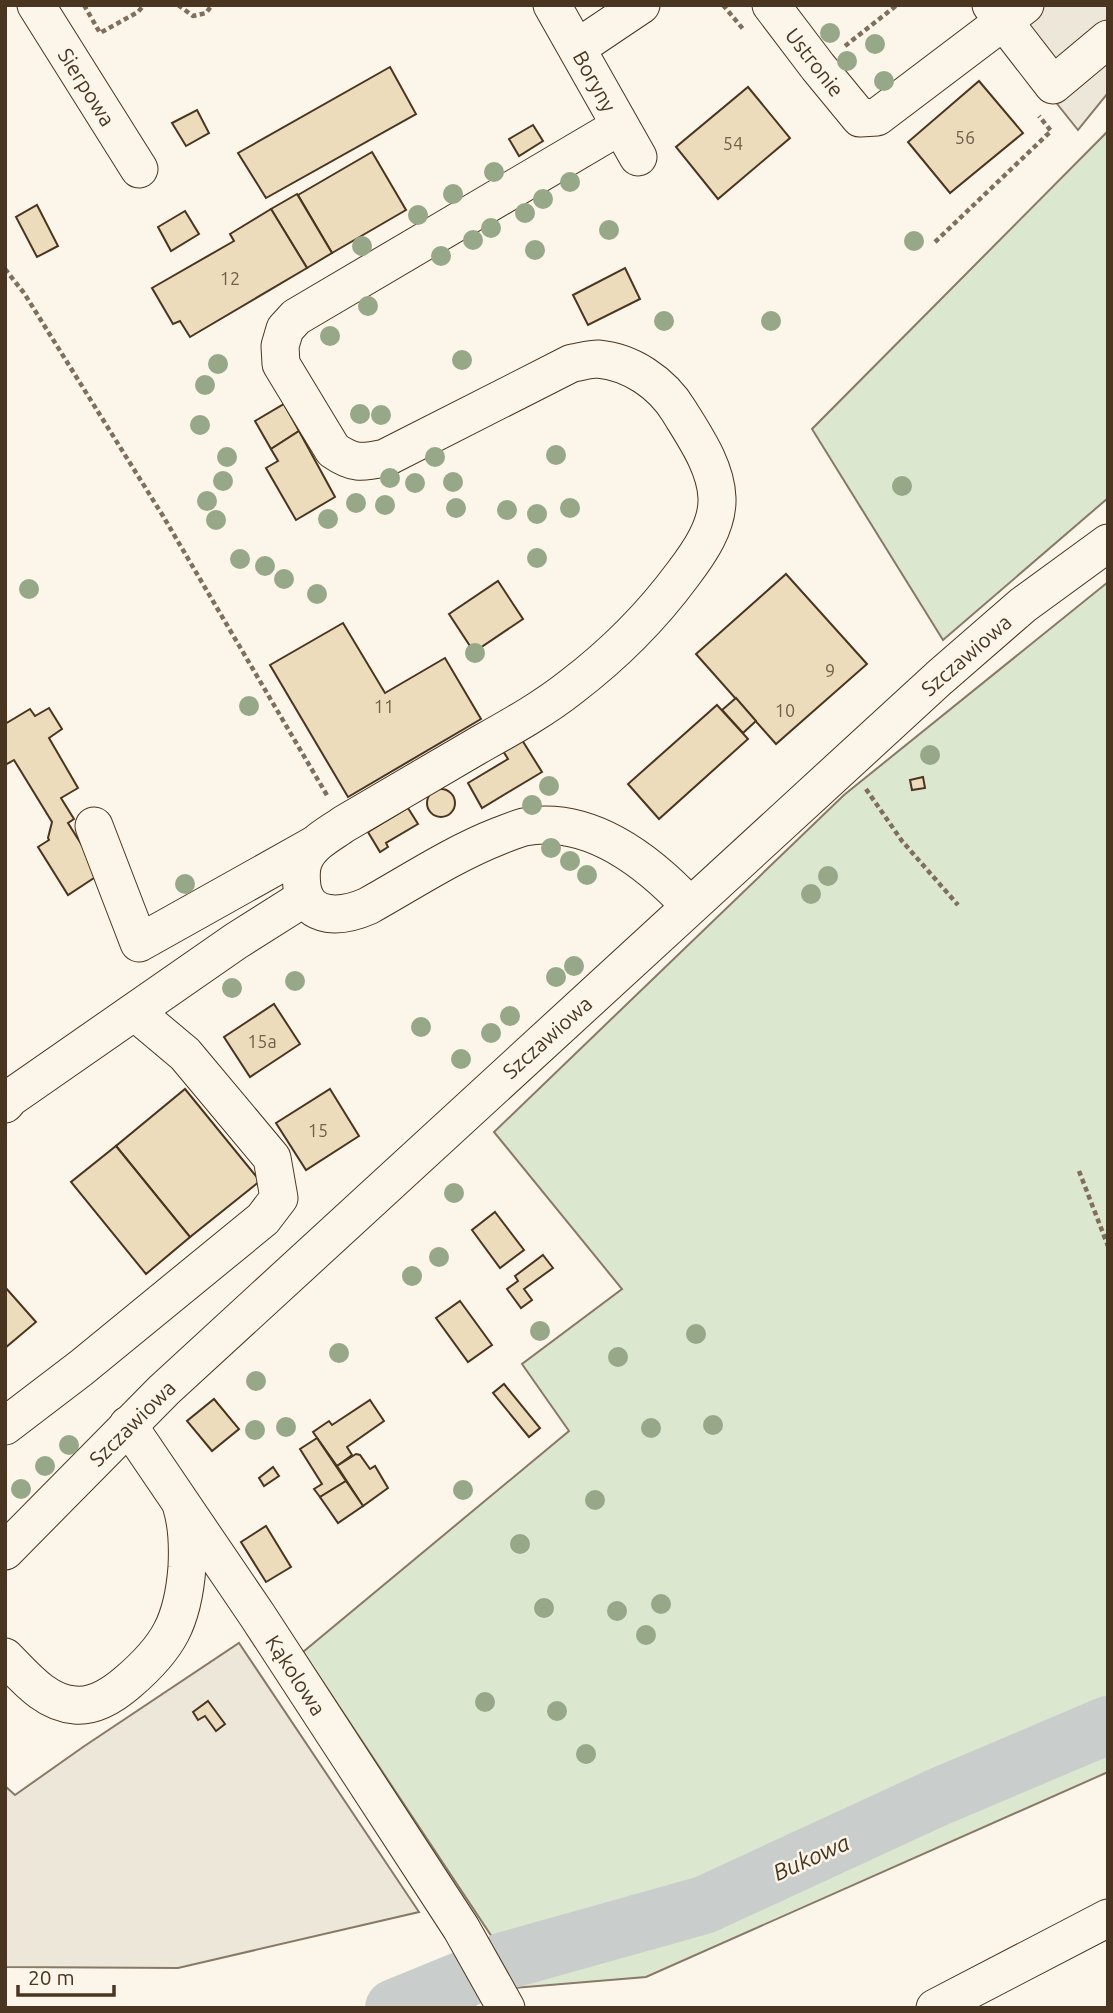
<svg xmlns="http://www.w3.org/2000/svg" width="1113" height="2013" font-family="Ubuntu,sans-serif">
<rect width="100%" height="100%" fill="#fbf6e9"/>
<!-- green -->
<g fill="#dce7d0" stroke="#887966" stroke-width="2">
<path d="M 1108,131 L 1108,498 L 943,640 L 812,429 Z"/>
<path d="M 1108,582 L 1108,1772 L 646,1977 L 514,1988 L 498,1946 L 303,1652 L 569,1431 L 522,1364 L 622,1289 L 494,1132 L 844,795 Z"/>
</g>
<!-- parking -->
<g fill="#ede7d9" stroke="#887966" stroke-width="2">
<path d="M 978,5 L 1108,5 L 1108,93 L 1078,130 Z"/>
<path d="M 239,1643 L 419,1912 L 178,1968 L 5,1967 L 5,1786 L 15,1795 L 83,1747 Z"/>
</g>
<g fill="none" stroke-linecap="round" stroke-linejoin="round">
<!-- river -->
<g stroke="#c9cecd" stroke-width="58">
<path d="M 504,1961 L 704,1905 L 936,1798 L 1108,1725"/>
<path d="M 394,2008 L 465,1979"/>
</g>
</g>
<!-- building -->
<g fill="#ecdcbc" stroke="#4a3520" stroke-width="2">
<path d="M 390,67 L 416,114 L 266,198 L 238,153 Z"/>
<path d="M 979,81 L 1023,133 L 950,193 L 908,142 Z"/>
<path d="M 748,87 L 790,138 L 718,199 L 676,147 Z"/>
<path d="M 197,110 L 209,133 L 186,146 L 172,123 Z"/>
<path d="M 533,125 L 543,141 L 519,156 L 509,139 Z"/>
<path d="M 372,152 L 406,210 L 332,253 L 298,195 Z"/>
<path d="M 297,194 L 332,253 L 307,268 L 271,209 Z"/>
<path d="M 37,205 L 58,246 L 37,257 L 16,217 Z"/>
<path d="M 271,209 L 307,268 L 190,337 L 180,321 L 173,324 L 152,288 L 234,241 L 230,234 Z"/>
<path d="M 185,211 L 199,234 L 171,251 L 158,227 Z"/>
<path d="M 625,268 L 640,299 L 588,325 L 573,295 Z"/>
<path d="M 284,404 L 299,431 L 271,449 L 255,421 Z"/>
<path d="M 299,431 L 335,497 L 296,520 L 266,468 L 278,461 L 271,449 Z"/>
<path d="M 786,574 L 867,664 L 776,744 L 696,654 Z"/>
<path d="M 498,581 L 523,619 L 474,652 L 449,614 Z"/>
<path d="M 343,623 L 385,693 L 445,658 L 481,719 L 348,797 L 270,665 Z"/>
<path d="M 736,698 L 756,721 L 743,733 L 722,710 Z"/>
<path d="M 717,705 L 748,739 L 659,819 L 628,784 Z"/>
<path d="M 49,708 L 62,729 L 49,738 L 78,788 L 61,798 L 74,819 L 68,823 L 100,874 L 68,895 L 38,847 L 49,840 L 48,838 L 52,822 L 14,760 L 5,765 L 5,724 L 30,709 L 35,716 Z"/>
<path d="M 522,740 L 542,772 L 482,808 L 468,783 L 508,759 L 503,751 Z"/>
<path d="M 923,777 L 925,788 L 912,790 L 910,780 Z"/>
<circle cx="441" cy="803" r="14"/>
<path d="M 408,808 L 418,824 L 386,843 L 388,847 L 380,852 L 368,832 Z"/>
<path d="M 274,1004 L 300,1044 L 250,1077 L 224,1037 Z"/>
<path d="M 185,1089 L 260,1181 L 190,1237 L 116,1146 Z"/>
<path d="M 330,1089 L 359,1136 L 306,1170 L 276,1123 Z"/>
<path d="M 116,1146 L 190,1237 L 146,1274 L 71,1182 Z"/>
<path d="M 495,1212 L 524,1250 L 500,1268 L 472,1230 Z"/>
<path d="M 543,1255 L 553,1268 L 524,1289 L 532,1300 L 521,1308 L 507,1289 L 518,1281 L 515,1276 Z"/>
<path d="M 5,1287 L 36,1322 L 5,1348 Z"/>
<path d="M 460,1301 L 492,1345 L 468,1362 L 436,1318 Z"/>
<path d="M 504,1384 L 540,1428 L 529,1437 L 493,1393 Z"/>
<path d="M 214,1399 L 239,1429 L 212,1451 L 187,1421 Z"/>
<path d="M 370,1400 L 384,1421 L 347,1447 L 352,1455 L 337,1466 L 313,1432 L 329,1421 L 332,1425 Z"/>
<path d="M 317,1438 L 346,1481 L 320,1497 L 314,1489 L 322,1484 L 300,1449 Z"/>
<path d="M 356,1454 L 360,1455 L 370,1469 L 375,1466 L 388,1488 L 363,1506 L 337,1466 Z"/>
<path d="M 273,1467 L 279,1476 L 264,1486 L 259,1478 Z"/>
<path d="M 346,1481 L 363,1506 L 338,1523 L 320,1497 Z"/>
<path d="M 266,1526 L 291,1567 L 266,1582 L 241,1542 Z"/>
<path d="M 208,1701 L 225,1724 L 216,1731 L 205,1716 L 198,1720 L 193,1712 Z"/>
</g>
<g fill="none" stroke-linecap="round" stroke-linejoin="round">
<defs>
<g id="minor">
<path d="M 36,5 L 139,169"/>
<path d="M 552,5 L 638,157"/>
<path d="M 771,5 L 818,67 L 860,118 L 877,117 L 1025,5"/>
<path d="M 991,5 L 1053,85 L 1108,39"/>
<path d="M 577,48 L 641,5"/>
<path d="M 620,126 L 296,317 L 285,329 L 280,346 L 281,364 L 333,450 C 353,464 361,463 385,458 L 572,363 C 580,362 589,359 598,359 C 631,362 662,383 679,411 C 695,437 716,467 717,498 C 718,526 699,553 683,574 C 652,616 613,655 571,687 C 542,710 509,728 477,746 C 433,772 389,798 344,824 C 330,834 311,843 304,860 C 300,869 301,878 302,887 C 308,921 343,917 368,906 C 411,882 453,854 499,836 C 507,833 516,829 524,827 C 590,815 648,861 690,906"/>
<path d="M 94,826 L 139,943 L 314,845"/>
<path d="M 5,1104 L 10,1098 L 236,941 L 304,898"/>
<path d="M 128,1425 L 257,1615 L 461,1928 L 506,2008"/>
<path d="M 5,1426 L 81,1368 L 263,1219 L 279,1198 L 272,1158 L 185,1054 L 135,1012"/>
<path d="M 5,1551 L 164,1390 L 939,678 L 1023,605 L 1108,543"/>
<path d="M 5,1657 C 24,1676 45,1703 75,1705 C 95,1707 113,1695 128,1682 C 169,1647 183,1621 187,1567 C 188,1547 188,1528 182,1508"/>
<path d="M 935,2008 L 1108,1918"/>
</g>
</defs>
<!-- minor casing -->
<use href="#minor" stroke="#4a3520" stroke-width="39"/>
<!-- path -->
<g stroke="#7f6f5c" stroke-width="4.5" stroke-dasharray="5 3.5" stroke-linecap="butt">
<path d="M 84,5 L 100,33 L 138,12 L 144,5"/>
<path d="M 178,5 L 193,16 L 206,13 L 212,5"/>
<path d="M 723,5 L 743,29"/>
<path d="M 845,46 L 897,5"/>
<path d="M 935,242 L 1051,131 L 1039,116"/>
<path d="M 5,269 L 24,293 L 163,516 L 328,797"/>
<path d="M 866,789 L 902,841 L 958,905"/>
<path d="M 1079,1171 L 1108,1246"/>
</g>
<!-- minor -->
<use href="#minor" stroke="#fbf6e9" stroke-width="37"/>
</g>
<!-- trees -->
<g fill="#96a887">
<circle cx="830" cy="33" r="10"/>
<circle cx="875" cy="44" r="10"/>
<circle cx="847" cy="61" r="10"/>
<circle cx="884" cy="81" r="10"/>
<circle cx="494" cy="172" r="10"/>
<circle cx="570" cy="182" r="10"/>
<circle cx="453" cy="194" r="10"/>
<circle cx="543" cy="199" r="10"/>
<circle cx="525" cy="213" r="10"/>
<circle cx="418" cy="215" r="10"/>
<circle cx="491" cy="228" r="10"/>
<circle cx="609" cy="230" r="10"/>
<circle cx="473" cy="240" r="10"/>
<circle cx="914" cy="241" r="10"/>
<circle cx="362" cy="246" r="10"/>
<circle cx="535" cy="250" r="10"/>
<circle cx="441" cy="256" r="10"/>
<circle cx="368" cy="306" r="10"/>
<circle cx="664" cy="321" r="10"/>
<circle cx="771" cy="321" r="10"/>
<circle cx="330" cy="336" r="10"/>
<circle cx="462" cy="360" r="10"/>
<circle cx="218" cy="364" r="10"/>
<circle cx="205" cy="385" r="10"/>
<circle cx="360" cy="414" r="10"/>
<circle cx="381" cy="415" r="10"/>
<circle cx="200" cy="425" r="10"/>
<circle cx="556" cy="455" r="10"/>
<circle cx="227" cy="457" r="10"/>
<circle cx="435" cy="457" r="10"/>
<circle cx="390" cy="478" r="10"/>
<circle cx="223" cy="481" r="10"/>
<circle cx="453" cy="482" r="10"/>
<circle cx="415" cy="483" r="10"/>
<circle cx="902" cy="486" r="10"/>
<circle cx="207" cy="501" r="10"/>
<circle cx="356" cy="503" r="10"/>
<circle cx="385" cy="505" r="10"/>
<circle cx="456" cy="508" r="10"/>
<circle cx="570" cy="508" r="10"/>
<circle cx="507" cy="510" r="10"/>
<circle cx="537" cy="514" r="10"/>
<circle cx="328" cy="519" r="10"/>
<circle cx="216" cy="520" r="10"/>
<circle cx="537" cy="558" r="10"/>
<circle cx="240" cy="559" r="10"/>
<circle cx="265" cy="566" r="10"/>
<circle cx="284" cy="579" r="10"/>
<circle cx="29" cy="589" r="10"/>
<circle cx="317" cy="594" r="10"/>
<circle cx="475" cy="653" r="10"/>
<circle cx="249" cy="706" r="10"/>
<circle cx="930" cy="755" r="10"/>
<circle cx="549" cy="786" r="10"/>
<circle cx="532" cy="805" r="10"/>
<circle cx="551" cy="848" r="10"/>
<circle cx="570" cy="861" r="10"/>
<circle cx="587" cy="875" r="10"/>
<circle cx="828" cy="876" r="10"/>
<circle cx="185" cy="884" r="10"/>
<circle cx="811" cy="894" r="10"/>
<circle cx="574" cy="966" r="10"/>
<circle cx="556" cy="977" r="10"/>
<circle cx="295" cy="981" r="10"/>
<circle cx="232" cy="988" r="10"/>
<circle cx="510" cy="1016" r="10"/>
<circle cx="421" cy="1027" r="10"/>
<circle cx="491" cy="1033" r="10"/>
<circle cx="461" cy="1059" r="10"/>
<circle cx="454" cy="1193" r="10"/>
<circle cx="439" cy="1257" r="10"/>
<circle cx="412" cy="1276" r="10"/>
<circle cx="540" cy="1331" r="10"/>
<circle cx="696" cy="1334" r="10"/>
<circle cx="339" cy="1353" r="10"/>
<circle cx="618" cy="1357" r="10"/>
<circle cx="256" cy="1381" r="10"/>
<circle cx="713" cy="1425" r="10"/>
<circle cx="286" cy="1427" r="10"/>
<circle cx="651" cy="1428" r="10"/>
<circle cx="255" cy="1430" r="10"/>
<circle cx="69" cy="1445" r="10"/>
<circle cx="45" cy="1466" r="10"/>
<circle cx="21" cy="1489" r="10"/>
<circle cx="463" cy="1490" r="10"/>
<circle cx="595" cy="1500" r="10"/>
<circle cx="520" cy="1544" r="10"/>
<circle cx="661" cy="1604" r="10"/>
<circle cx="544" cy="1608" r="10"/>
<circle cx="617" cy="1611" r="10"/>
<circle cx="646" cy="1635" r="10"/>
<circle cx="485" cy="1702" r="10"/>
<circle cx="557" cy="1711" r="10"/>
<circle cx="586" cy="1754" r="10"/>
</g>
<g text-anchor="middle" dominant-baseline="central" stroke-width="5" stroke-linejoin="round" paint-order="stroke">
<!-- number labels -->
<g font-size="18" fill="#725f47">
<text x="965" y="137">56</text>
<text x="733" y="143">54</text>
<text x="230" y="278">12</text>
<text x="830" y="670">9</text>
<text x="384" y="706">11</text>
<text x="785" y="710">10</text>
<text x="262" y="1041">15a</text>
<text x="318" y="1130">15</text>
</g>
<!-- street labels -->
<g font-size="21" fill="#4a3520" stroke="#fbf6e9">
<text transform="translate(815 62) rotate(52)">Ustronie</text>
<text transform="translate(595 81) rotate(61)">Boryny</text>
<text transform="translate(87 87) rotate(58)">Sierpowa</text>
<text transform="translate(966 655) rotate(-41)">Szczawiowa</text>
<text transform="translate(547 1037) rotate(-42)">Szczawiowa</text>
<text transform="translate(132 1423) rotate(-45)">Szczawiowa</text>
<text transform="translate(296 1675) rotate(57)">Kąkolowa</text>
</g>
<!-- water labels -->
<g font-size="23" font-style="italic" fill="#4a3520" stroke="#fbf6e9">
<text transform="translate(811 1857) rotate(-24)">Bukowa</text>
</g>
</g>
<!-- border -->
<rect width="1113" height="2013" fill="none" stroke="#4a3520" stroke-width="14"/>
<!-- scale -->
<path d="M18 1985v10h96v-10" fill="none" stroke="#4a3520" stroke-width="3.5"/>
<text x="28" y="1985" font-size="21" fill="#4a3520" stroke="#fbf6e9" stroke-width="5" paint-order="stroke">20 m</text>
</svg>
